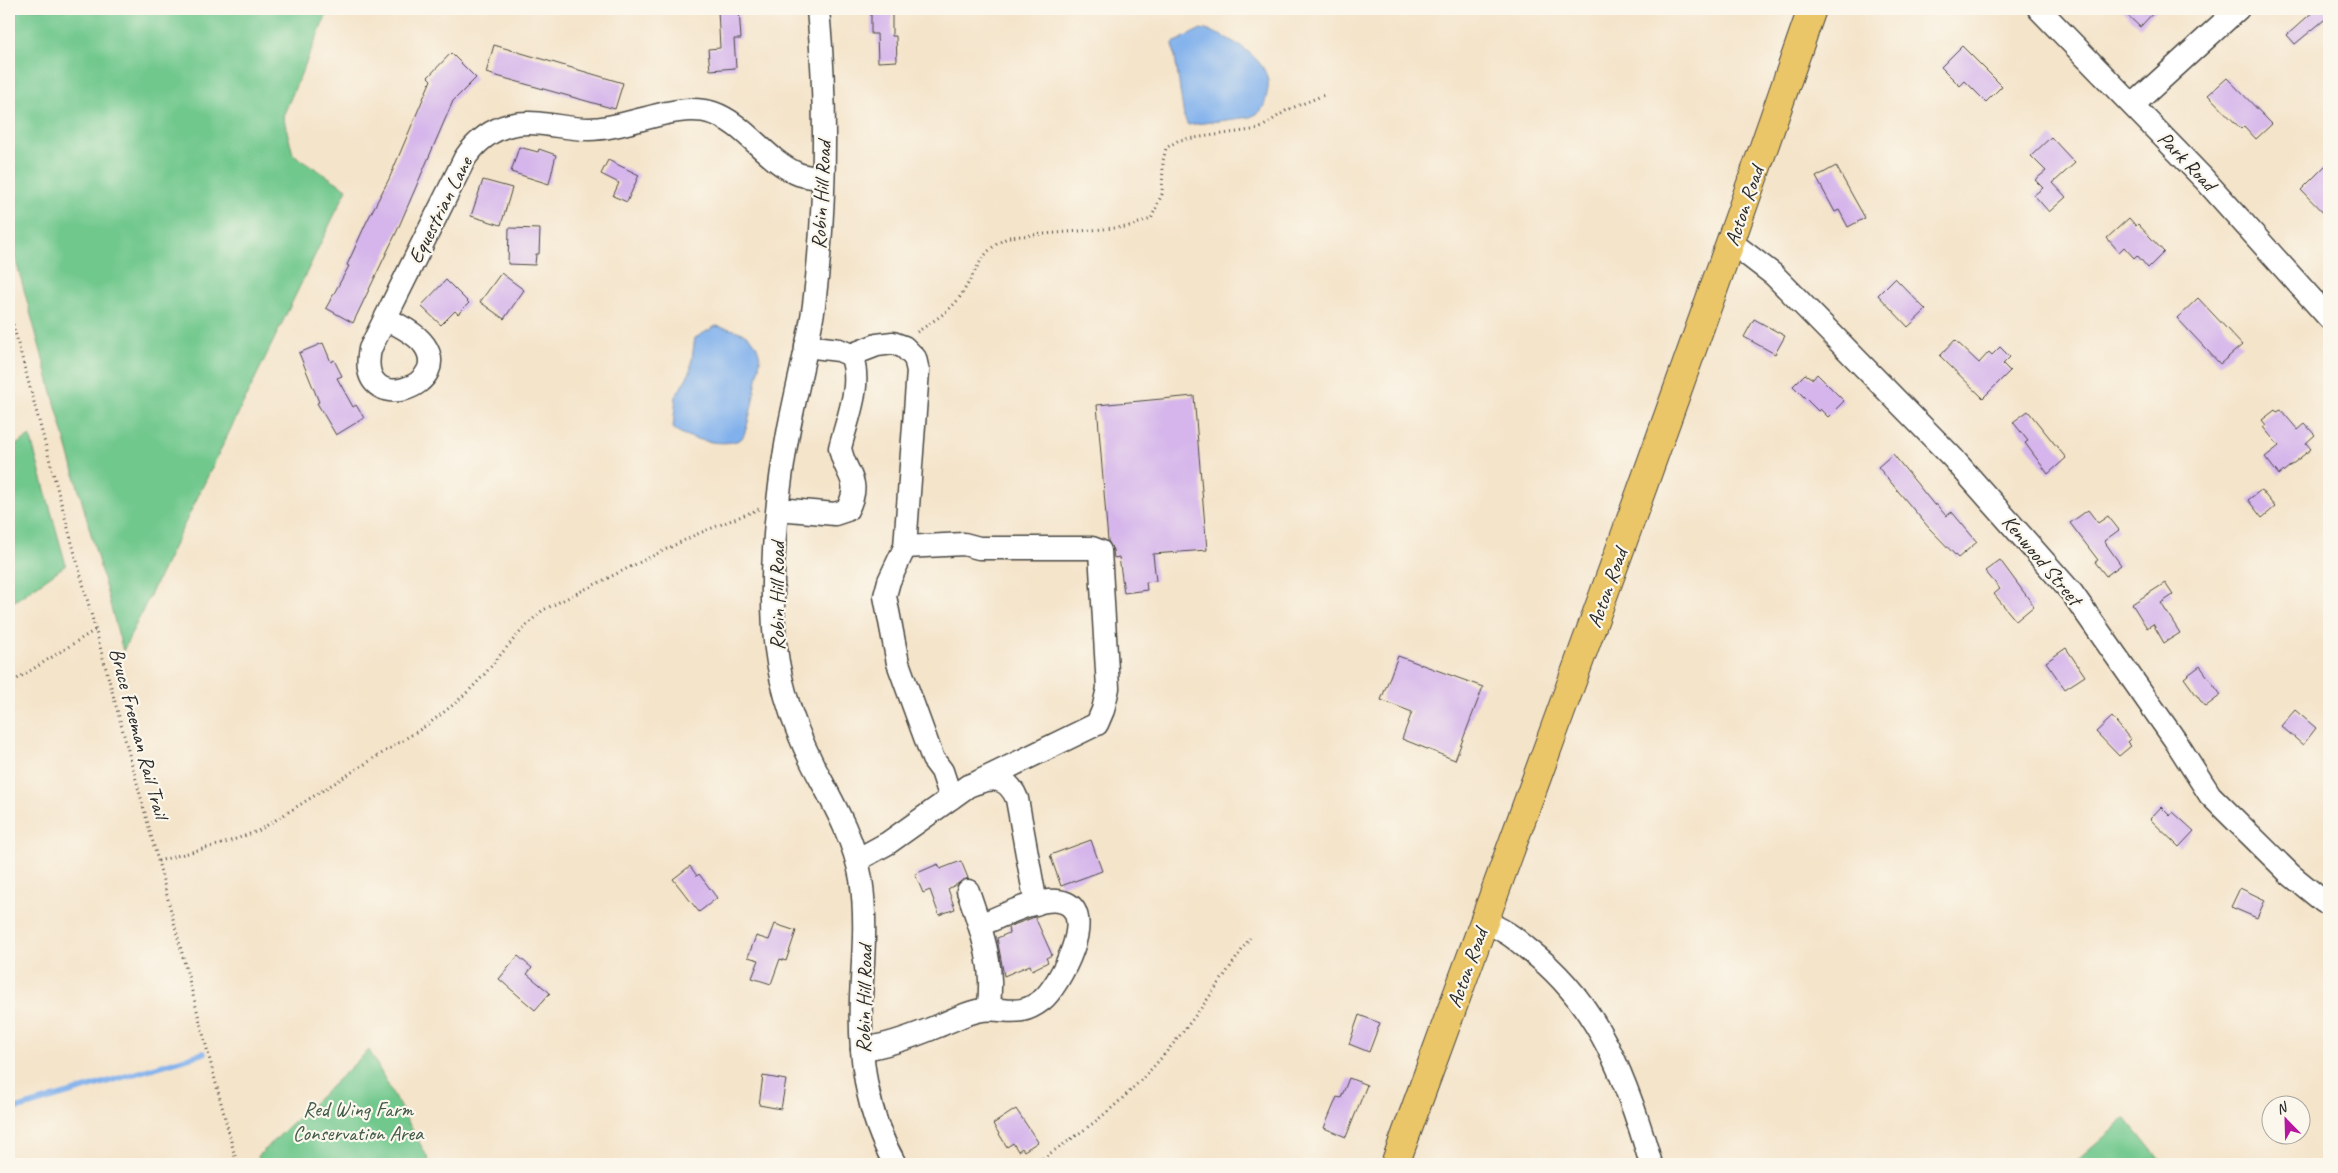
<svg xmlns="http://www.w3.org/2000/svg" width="2338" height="1173" font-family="Caveat,sans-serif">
<rect width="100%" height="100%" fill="#fbf7ec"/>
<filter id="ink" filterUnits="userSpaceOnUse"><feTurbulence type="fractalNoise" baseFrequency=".02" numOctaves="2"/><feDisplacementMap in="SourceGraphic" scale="10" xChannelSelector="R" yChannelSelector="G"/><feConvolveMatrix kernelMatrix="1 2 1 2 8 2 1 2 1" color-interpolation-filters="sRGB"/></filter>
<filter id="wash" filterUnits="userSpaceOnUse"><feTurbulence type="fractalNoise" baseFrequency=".0096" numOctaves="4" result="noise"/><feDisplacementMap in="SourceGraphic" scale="20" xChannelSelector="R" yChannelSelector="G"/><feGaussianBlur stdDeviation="1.12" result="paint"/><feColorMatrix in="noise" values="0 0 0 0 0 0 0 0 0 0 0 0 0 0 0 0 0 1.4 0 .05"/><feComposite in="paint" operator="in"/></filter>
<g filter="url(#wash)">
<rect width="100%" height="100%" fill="#f4e4ca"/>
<!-- green -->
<g fill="#71c88d" stroke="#4e7a5c">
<path d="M 9,9 L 329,9 L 283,116 L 293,154 L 347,189 L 123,651 L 9,235 Z"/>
<path d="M 30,436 L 66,565 L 9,605 L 9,449 Z"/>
<path d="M 369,1050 L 431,1164 L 260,1164 L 258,1156 Z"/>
<path d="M 2126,1118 L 2163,1164 L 2073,1164 Z"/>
</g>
<!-- water -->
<g fill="#81b1ec" stroke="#566e8c">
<path d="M 1201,29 C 1223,33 1266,56 1268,82 C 1269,87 1267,93 1266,98 C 1264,109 1261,113 1250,117 L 1188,125 L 1184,117 L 1173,43 Z"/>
<path d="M 716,326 C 730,329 749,331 756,345 C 758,349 760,356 760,360 C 759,370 748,433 742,438 C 729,449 684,439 673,428 L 676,396 L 690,372 L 695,338 Z"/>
</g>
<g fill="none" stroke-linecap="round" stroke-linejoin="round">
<!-- stream -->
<g stroke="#81b1ec" stroke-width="5.5">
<path d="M 9,17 L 19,9"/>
<path d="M 9,1111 L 204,1053"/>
</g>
</g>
<g id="blocks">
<!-- building -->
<g fill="#d5b5eb">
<path d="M 739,9 L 741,39 L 734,39 L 736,68 L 710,70 L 708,49 L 720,48 L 718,10 Z"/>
<path d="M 871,9 L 892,9 L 892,36 L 896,36 L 897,61 L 878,62 L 877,34 L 871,34 Z"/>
<path d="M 2121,9 L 2157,9 L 2140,27 Z"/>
<path d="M 2316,9 L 2329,9 L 2329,16 L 2295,44 L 2287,35 Z"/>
<path d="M 494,45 L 623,83 L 615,109 L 486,73 Z"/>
<path d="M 1962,46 L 2002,86 L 1986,102 L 1965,81 L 1960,86 L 1941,67 Z"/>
<path d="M 451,53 L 476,78 L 453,101 L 397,231 L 353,323 L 326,308 L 349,266 L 347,265 L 367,221 L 389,179 L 431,80 L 428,77 Z"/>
<path d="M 2227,78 L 2272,124 L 2256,139 L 2244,126 L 2241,129 L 2208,95 Z"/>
<path d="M 2051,137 L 2075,163 L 2053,183 L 2066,197 L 2049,212 L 2034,195 L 2043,188 L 2035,180 L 2046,171 L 2031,156 Z"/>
<path d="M 519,147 L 538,152 L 539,149 L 556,155 L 549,184 L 511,172 Z"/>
<path d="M 608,160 L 639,175 L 627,202 L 613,196 L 619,183 L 601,174 Z"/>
<path d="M 2329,162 L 2329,219 L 2301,190 Z"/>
<path d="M 1836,166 L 1865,218 L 1848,227 L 1839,210 L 1835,212 L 1816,177 Z"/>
<path d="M 483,180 L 512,188 L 501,225 L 471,216 Z"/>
<path d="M 2129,218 L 2136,226 L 2138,224 L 2164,252 L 2148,268 L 2137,255 L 2134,258 L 2124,247 L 2119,252 L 2107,238 Z"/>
<path d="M 509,228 L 540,229 L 539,254 L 536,254 L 535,265 L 508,264 Z"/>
<path d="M 501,273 L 524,290 L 504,319 L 480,302 Z"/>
<path d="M 1895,278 L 1926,310 L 1908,327 L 1878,295 Z"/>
<path d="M 446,280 L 469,303 L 458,314 L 455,311 L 441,325 L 421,306 Z"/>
<path d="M 2198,298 L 2242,345 L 2220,364 L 2177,318 Z"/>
<path d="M 1754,319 L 1785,336 L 1775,354 L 1744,337 Z"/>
<path d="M 1955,340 L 1979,363 L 1989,352 L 1992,355 L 2000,347 L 2010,357 L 2003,364 L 2010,371 L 1983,398 L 1940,356 Z"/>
<path d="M 323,343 L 331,362 L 334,360 L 342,376 L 337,378 L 353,407 L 356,405 L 364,418 L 336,435 L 317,403 L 319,402 L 299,353 Z"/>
<path d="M 1805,374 L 1813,379 L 1817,374 L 1844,401 L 1828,417 L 1820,409 L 1818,411 L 1793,386 Z"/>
<path d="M 1194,396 L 1207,550 L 1153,554 L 1156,581 L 1146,582 L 1147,590 L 1124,593 L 1119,557 L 1114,558 L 1113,550 L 1108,541 L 1097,405 Z"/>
<path d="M 2275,410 L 2277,412 L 2281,410 L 2298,430 L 2305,424 L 2315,435 L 2306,443 L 2311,449 L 2279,475 L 2265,457 L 2279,446 L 2263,427 L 2266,425 L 2262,420 Z"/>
<path d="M 2028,411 L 2066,458 L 2048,474 L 2025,443 L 2028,441 L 2013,422 Z"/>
<path d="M 1893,454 L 1935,506 L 1936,504 L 1946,516 L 1952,512 L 1977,542 L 1958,558 L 1929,528 L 1878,467 Z"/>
<path d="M 2261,490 L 2275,507 L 2262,518 L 2248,500 Z"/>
<path d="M 2088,510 L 2098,523 L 2108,516 L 2119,530 L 2104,541 L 2121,565 L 2106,576 L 2095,562 L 2098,560 L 2070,523 Z"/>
<path d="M 2000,560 L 2034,606 L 2016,621 L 1994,594 L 2000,589 L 1985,571 Z"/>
<path d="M 2165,583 L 2173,595 L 2161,603 L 2180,633 L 2164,643 L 2153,624 L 2147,628 L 2132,604 Z"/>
<path d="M 2066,648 L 2085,676 L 2065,689 L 2046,662 Z"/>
<path d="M 1398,656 L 1483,687 L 1455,760 L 1402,739 L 1412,712 L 1381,700 Z"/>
<path d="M 2200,666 L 2221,695 L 2205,707 L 2184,678 Z"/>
<path d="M 2295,710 L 2316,728 L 2303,745 L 2281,726 Z"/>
<path d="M 2112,717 L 2130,739 L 2127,742 L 2131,746 L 2119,756 L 2096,732 Z"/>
<path d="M 2161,807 L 2170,816 L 2173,812 L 2194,831 L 2179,847 L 2150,819 Z"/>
<path d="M 1091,840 L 1102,871 L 1061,886 L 1050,855 Z"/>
<path d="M 961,861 L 968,878 L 948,889 L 955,909 L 939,915 L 930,890 L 923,893 L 915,874 L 938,864 L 940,869 Z"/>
<path d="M 690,866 L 697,876 L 699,874 L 717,898 L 699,912 L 673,879 Z"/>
<path d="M 2240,888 L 2265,900 L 2257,918 L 2231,907 Z"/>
<path d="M 1035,917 L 1052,955 L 1046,958 L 1048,962 L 1032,970 L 1030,965 L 1004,976 L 997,938 L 1009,933 L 1008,927 Z"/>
<path d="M 775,924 L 796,931 L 786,961 L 780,959 L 771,984 L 752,978 L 759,960 L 748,957 L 756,936 L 769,940 Z"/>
<path d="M 518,956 L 532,968 L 527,974 L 550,993 L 535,1010 L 499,979 Z"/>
<path d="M 1359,1015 L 1380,1023 L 1369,1052 L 1349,1044 Z"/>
<path d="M 763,1076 L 786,1080 L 781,1109 L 759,1105 Z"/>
<path d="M 1349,1078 L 1367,1085 L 1346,1137 L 1324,1128 L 1337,1097 L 1341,1098 Z"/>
<path d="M 1016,1109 L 1038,1142 L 1024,1151 L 1022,1148 L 1018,1151 L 1013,1143 L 1007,1147 L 993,1124 Z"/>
</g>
</g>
</g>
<g filter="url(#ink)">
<use href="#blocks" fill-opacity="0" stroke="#494743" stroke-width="1"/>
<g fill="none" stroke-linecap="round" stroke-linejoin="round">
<defs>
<g id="minor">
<path d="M 818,9 C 827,107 826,207 814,305 C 808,346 797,387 789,428 C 777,493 770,562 774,629 C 777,677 791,721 813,765 C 832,801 854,838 861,879 C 867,919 863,958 861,998 C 859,1056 866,1113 895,1164"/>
<path d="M 2039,9 L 2204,179 L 2329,318"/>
<path d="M 2133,105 L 2238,9"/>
<path d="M 1731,242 L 1774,275 L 1952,457 L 2072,593 L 2175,740 L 2210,795 L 2291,875 L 2324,902 L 2329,899"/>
<path d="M 386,318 C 397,325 412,331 421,341 C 461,385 355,422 370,349 L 465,158 C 476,142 490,130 510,125 C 536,119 562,129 589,129 C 628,129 676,101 713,113 C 745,124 765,159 796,173 C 804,177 813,177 822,178"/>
<path d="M 806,346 L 839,350 L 851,355 L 877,345 L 893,343 L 904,347 L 915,358 L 918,371 L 905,547 L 889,581 L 885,596 L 898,663 L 933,759 L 942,771 L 951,798"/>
<path d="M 778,509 L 835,514 L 847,510 C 863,479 845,476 840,448 C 847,419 863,384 851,355"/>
<path d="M 905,547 L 964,544 L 979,548 L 1092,548 L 1100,551 L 1108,688 L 1103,710 L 1097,724 L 980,781"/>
<path d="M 857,860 L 888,843 L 968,786 C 990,777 1007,774 1017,799 L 1036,904"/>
<path d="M 968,891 C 981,929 996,969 988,1009"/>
<path d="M 1484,922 C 1502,928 1515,938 1529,950 C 1600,1004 1627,1082 1651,1164"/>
<path d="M 862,1049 C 888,1046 914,1036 938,1026 C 951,1021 964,1014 977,1011 C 1003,1005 1017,1020 1042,1000 C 1059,986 1099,913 1063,902 C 1042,895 1000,917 980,925"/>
</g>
<path id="major" d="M 1395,1164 C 1536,780 1678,396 1812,9"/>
</defs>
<!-- minor casing -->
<use href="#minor" stroke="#494743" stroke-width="25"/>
<!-- major casing -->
<use href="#major" stroke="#494743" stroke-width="30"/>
<!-- path -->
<g stroke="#494743" stroke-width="3" stroke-dasharray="1 4" stroke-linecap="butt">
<path d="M 9,310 L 158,861 L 237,1164"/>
<path d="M 917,332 C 933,321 953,310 963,292 C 979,267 980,251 1009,237 L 1127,227 L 1151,219 L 1162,194 L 1163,161 L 1166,148 L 1179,140 L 1259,129 L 1287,110 L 1324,95"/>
<path d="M 9,684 L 95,630"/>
<path d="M 158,861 L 225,843 L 258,831 L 424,727 C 445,712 465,696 483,676 C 503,652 519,631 543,610 L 695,535 L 759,509"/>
<path d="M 1034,1164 C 1061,1146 1089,1128 1114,1106 C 1168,1058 1210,997 1250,938"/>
</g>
<!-- minor -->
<use href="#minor" stroke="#fff" stroke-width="22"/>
<!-- major -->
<use href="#major" stroke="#ebc669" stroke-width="28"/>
</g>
</g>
<g text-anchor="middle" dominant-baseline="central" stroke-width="4.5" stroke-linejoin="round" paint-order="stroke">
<!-- street labels -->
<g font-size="21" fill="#2b2b2b" stroke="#fbf7ec">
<text transform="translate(2187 161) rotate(46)">Park Road</text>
<text transform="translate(821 195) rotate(-87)">Robin Hill Road</text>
<text transform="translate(1744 206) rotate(-71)">Acton Road</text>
<text transform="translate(440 210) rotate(-63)">Equestrian Lane</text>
<text transform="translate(2042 560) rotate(50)">Kenwood Street</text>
<text transform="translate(1607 588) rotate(-70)">Acton Road</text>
<text transform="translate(777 596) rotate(-90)">Robin Hill Road</text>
<text transform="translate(139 733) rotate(75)">Bruce Freeman Rail Trail</text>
<text transform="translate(1467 968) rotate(-70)">Acton Road</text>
<text transform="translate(864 999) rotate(-89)">Robin Hill Road</text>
</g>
<!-- park labels -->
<g font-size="21" fill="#405a48" stroke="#fbf7ec">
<text x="358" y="1109">Red Wing Farm<tspan x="358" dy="24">Conservation Area</tspan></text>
</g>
</g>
<!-- margin -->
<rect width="2338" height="1173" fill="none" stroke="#fbf7ec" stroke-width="30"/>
<!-- north arrow -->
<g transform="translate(2286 1120) rotate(337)"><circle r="24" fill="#fbf7ec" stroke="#a8a59f"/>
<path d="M0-4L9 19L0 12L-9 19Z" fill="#b5179e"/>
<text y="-8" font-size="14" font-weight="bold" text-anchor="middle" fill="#2b2b2b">N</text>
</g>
</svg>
